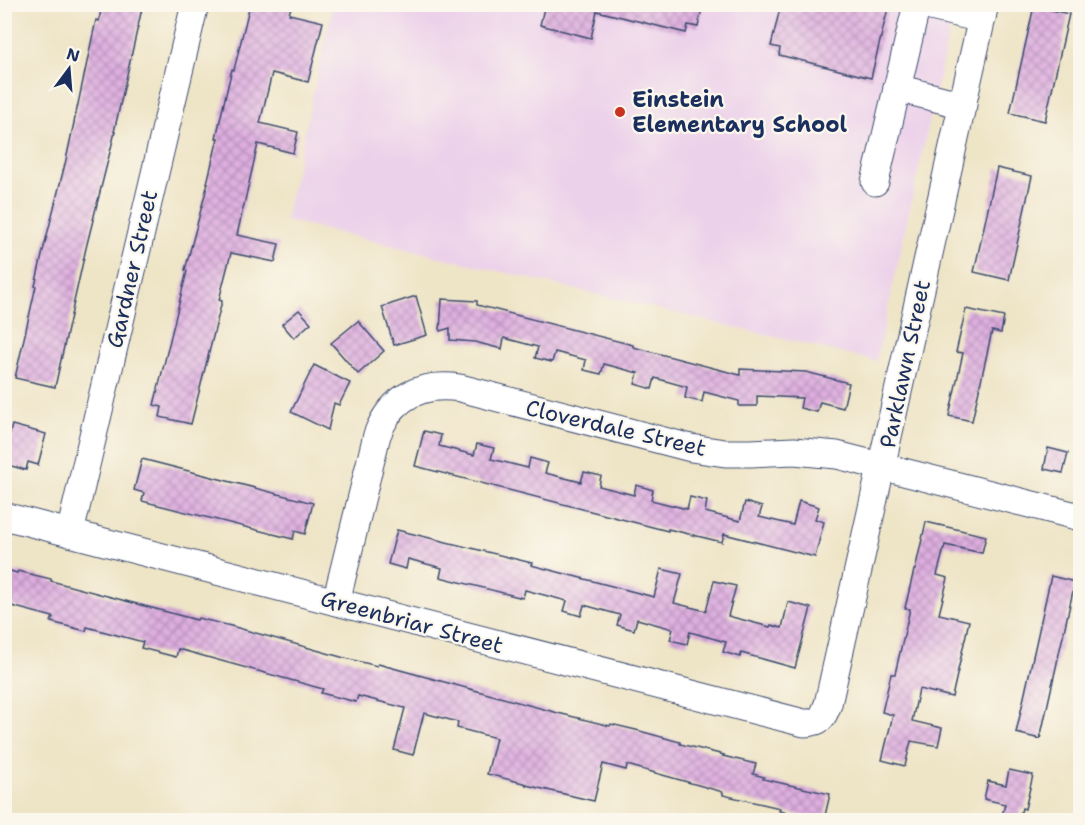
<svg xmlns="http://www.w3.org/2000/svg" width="1085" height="825" font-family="'Shantell Sans',sans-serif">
<defs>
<pattern id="building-cross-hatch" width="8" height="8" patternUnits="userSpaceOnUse" patternTransform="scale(1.5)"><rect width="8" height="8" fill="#deaedf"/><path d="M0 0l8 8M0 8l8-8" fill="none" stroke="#b38eb8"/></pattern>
</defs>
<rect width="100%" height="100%" fill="#fbf7ec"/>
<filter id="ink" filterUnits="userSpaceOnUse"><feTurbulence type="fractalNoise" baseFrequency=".0167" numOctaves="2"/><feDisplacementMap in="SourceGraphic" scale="12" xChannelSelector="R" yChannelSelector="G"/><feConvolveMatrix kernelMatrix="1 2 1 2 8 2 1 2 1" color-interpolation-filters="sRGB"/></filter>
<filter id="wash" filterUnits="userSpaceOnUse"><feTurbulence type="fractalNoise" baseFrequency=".008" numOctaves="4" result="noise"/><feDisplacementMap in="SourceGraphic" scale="24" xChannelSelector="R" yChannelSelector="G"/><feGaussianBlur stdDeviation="1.35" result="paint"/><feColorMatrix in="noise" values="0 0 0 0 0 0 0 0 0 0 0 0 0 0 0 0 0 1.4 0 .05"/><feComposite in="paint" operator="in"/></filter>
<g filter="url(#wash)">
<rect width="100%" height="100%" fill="#eee4c6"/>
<!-- built -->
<path fill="#ecd1ea" d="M 333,5 L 955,5 L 876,361 L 285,220 Z"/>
<g id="blocks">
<!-- building -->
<g fill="url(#building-cross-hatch)">
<path d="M 102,4 L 143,4 L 114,132 L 115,132 L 86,248 L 55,387 L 15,378 L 36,286 L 35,286 L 43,251 L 66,160 L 96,20 L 99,21 Z"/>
<path d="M 250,4 L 292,4 L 289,14 L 323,22 L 308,82 L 272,73 L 260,123 L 298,132 L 293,153 L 258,144 L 237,235 L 279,244 L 275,262 L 231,253 L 219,300 L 222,301 L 191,424 L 160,417 L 162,407 L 154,405 L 187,271 L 185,270 L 208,183 L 207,183 L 218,138 L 216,138 L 226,94 L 232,69 L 234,70 Z"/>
<path d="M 545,4 L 703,4 L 698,27 L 688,25 L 686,33 L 597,11 L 591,38 L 540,25 Z"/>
<path d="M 781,4 L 889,4 L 871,78 L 779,55 L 780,48 L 771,46 Z"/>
<path d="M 1034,6 L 1069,14 L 1045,121 L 1010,113 Z"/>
<path d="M 997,168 L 1032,176 L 1009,280 L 974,272 Z"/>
<path d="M 416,296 L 427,335 L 394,345 L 382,307 Z"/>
<path d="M 442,299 L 477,301 L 477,305 L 633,345 L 633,347 L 740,375 L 740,369 L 806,372 L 849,383 L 843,408 L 820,402 L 817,412 L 800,408 L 802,398 L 757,396 L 757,406 L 739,406 L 739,401 L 704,392 L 702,402 L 685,398 L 687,387 L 655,378 L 652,389 L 635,384 L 638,373 L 604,364 L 601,374 L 584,370 L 586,360 L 555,352 L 552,362 L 535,358 L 538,347 L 504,338 L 502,349 L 475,342 L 450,340 L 450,328 L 440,331 Z"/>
<path d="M 966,309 L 1004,317 L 1001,333 L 992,331 L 972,421 L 949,416 L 963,353 L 956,352 Z"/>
<path d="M 299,310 L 311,323 L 294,338 L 282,324 Z"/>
<path d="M 358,321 L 384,351 L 358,374 L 331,343 Z"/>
<path d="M 314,365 L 350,383 L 339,405 L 334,403 L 328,430 L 291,412 Z"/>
<path d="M 12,425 L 46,434 L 38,465 L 28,462 L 26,470 L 4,464 L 4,454 Z"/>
<path d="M 424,431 L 441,435 L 439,446 L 474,455 L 477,444 L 494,448 L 491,459 L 528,468 L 530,458 L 548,463 L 545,473 L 581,482 L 584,472 L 601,476 L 599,486 L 634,495 L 636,485 L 653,490 L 651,500 L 687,509 L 690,497 L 707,501 L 705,512 L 740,521 L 745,502 L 762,507 L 759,517 L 793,525 L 799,501 L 819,507 L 815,519 L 824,522 L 815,557 L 724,534 L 722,542 L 668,529 L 668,531 L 415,466 Z"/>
<path d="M 1048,448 L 1068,453 L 1063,473 L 1044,469 Z"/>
<path d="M 142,459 L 313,503 L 305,534 L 295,531 L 293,539 L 142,501 L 144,493 L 134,490 Z"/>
<path d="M 926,522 L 986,536 L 982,553 L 945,545 L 937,575 L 948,578 L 939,614 L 969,621 L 952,697 L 919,689 L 912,721 L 942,728 L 938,746 L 911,741 L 905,766 L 882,760 L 893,715 L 882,712 L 891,674 L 895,674 L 910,609 L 905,608 L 914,570 L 915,570 Z"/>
<path d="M 397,530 L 532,563 L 531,565 L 654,597 L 661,569 L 682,574 L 674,603 L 706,611 L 714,581 L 736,586 L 728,616 L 770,627 L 771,625 L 782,628 L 788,602 L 811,608 L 795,668 L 741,653 L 740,657 L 723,652 L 726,642 L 690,632 L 687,644 L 670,640 L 673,629 L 637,619 L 634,630 L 617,625 L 620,615 L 584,605 L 581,616 L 564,611 L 567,601 L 525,590 L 523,598 L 440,577 L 442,568 L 408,559 L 406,569 L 388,564 Z"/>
<path d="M 4,569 L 17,573 L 18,571 L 51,579 L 51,581 L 197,620 L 198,618 L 231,626 L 341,657 L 377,666 L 378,664 L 558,713 L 610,726 L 611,724 L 636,730 L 680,742 L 680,744 L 724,755 L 723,756 L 756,764 L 753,774 L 764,777 L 763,779 L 830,794 L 824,820 L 779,811 L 780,808 L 723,795 L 723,792 L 627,765 L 626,770 L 603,764 L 594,801 L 526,785 L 527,784 L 487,774 L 496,738 L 457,728 L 458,722 L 424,713 L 413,755 L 394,750 L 405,708 L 358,696 L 356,702 L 321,693 L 323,689 L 178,649 L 176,657 L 141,648 L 143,642 L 87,627 L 86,631 L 51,622 L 53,617 L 4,604 Z"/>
<path d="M 1051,576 L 1075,582 L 1040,739 L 1016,733 Z"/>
<path d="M 1009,770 L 1033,775 L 1025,809 L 1022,808 L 1019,820 L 1001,820 L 1005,804 L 984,799 L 988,781 L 1006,785 Z"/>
</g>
</g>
</g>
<g filter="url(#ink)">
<use href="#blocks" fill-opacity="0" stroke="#3b4a6e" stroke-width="1.5"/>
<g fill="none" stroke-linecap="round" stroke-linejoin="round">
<defs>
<g id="minor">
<path d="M 918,4 L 982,19"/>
<path d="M 897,88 L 963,105"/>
<path d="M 875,182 L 917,4"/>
<path d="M 4,516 L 804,723 C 820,723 823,718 828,704 L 985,4"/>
<path d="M 70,533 L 195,4"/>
<path d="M 336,602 L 377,435 C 391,397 421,382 460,388 L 691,448 L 725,453 L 751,453 L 794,451 L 837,455 L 1080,517"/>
</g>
</defs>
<!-- minor casing -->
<use href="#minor" stroke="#3b4a6e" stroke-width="29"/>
<!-- minor -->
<use href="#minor" stroke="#fff" stroke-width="27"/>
</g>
</g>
<!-- markers -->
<circle fill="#c8321e" stroke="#fbf7ec" stroke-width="2" cx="620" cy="112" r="6"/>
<g text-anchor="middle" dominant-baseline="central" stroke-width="4.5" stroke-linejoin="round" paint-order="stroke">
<!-- poi labels -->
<g font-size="22" font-weight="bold" fill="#1b2f5e" stroke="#fbf7ec" text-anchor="start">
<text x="632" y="99">Einstein<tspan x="632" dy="25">Elementary School</tspan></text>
</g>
<!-- street labels -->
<g font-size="22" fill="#1b2f5e" stroke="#fbf7ec">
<text transform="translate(132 269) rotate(-77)">Gardner Street</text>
<text transform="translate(905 364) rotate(-78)">Parklawn Street</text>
<text transform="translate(616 428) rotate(13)">Cloverdale Street</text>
<text transform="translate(412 622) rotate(15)">Greenbriar Street</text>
</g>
</g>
<!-- margin -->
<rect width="1085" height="825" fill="none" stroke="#fbf7ec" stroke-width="24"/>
<!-- north arrow -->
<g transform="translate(69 69) rotate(16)" stroke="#fbf7ec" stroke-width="4.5" paint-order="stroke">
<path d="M0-4.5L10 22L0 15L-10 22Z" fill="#1b2f5e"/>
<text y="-9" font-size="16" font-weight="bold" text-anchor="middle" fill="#1b2f5e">N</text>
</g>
</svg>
